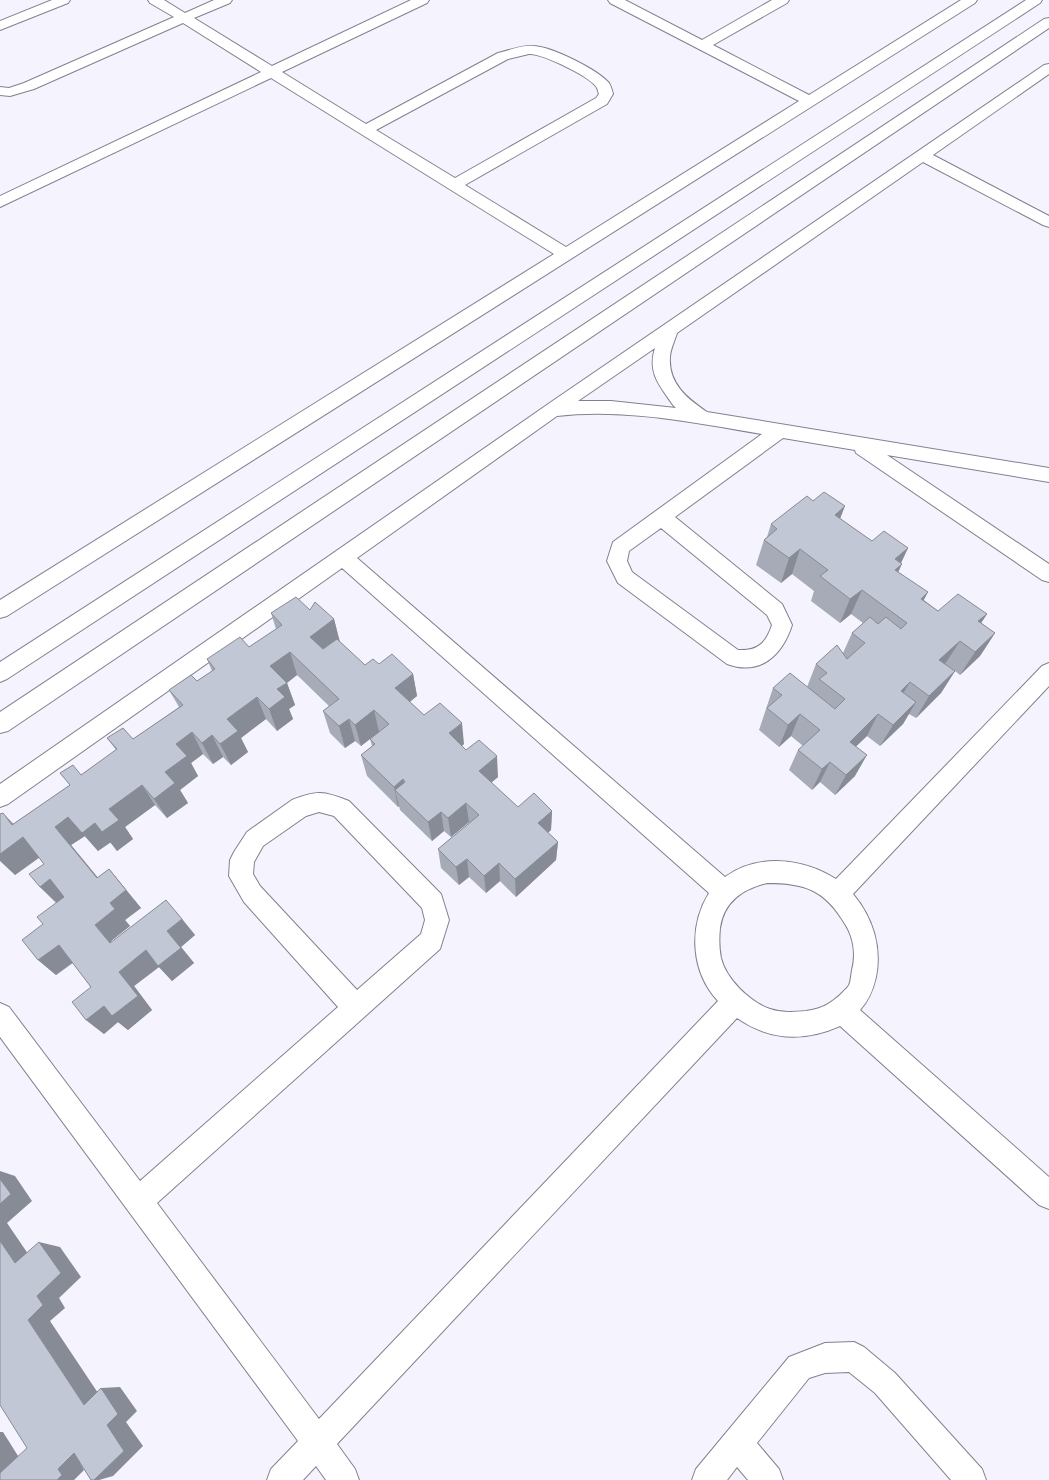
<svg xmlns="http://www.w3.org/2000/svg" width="1049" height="1480" font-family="'IBM Plex Sans',sans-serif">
<rect width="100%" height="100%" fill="#f5f4fe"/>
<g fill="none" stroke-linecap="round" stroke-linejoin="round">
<defs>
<g id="minor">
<path d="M 52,0 L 70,0 L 68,3 L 0,30 L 0,21 Z"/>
<path d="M 148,0 L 164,0 L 185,13 L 214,0 L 232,0 L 230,3 L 194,18 L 272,66 L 411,0 L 429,0 L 427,3 L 282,72 L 366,124 L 498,53 C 510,50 522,45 534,46 C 552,47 597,69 609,83 C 611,86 612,90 613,94 L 607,104 L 465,185 L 566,247 L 799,101 L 610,3 L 608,0 L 625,0 L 702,40 L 772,0 L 789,0 L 787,3 L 713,45 L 809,95 L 961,0 L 977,0 L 975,3 L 7,616 L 0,618 L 0,600 L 554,254 L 271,78 L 0,207 L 0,196 L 261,72 L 183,23 L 34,89 L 10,96 L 0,95 L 0,87 L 9,88 L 24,83 L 174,17 L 150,3 ZM 529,54 C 541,53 592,77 597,88 C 598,90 598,92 599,94 L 596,98 L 455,178 L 376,130 L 508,59 Z"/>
<path d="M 1026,0 L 1042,0 L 1040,3 L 7,679 L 0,682 L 0,662 Z"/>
<path d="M 1049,18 L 1049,28 L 8,731 L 0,733 L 0,712 L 1044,19 Z"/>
<path d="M 1049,64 L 1049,74 L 933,155 L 1049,216 L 1049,227 L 1043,225 L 923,162 L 677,333 C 675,340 670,350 670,357 C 668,384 688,399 707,412 L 1049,468 L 1049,482 L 887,455 L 1049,564 L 1049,582 L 1042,580 L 856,453 L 855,450 L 783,438 L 675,517 L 782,604 L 792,625 C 782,656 760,676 727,664 L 618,583 L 607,561 L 613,542 L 762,434 C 695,423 625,408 557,416 L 357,558 L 725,877 C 758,853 803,858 836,879 L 1042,666 L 1049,663 L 1049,686 L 853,894 C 873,918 882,947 876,977 C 873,990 869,1000 860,1010 L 1049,1177 L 1049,1209 L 1039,1205 L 840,1026 C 804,1042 770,1041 737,1018 L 337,1444 L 355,1469 L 359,1480 L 326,1480 L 316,1466 L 303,1480 L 267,1480 L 271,1469 L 298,1441 L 0,1037 L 0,1003 L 9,1007 L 140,1181 L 338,1007 L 244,902 L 229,876 L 230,860 L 234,852 L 247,832 L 292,800 C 317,790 324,791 349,801 L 441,894 L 449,920 L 440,949 L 157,1203 L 319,1419 L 718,1001 C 691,972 688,927 709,893 L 342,568 L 8,804 L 0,807 L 0,784 L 554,400 L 1044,65 ZM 655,348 C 647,373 660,386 673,405 L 676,408 L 611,401 L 578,401 ZM 661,528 L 767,615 L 772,625 C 766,643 758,651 738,650 L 632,572 L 627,561 L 629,551 ZM 319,812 L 334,816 L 422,908 L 425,920 L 421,934 L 357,990 L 260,886 L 253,874 L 254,862 L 263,846 L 306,816 ZM 767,883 C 805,883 825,890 845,924 C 854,938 856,955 852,970 C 851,975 851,981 849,985 C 848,988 844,990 843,992 C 832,1003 822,1009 806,1011 C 794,1012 782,1013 770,1009 C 750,1002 726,979 721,958 C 719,948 719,938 720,928 C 724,901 743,889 767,883 Z"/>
<path d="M 854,1342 L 864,1347 L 895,1373 L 982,1469 L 986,1480 L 951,1480 L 875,1393 L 849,1372 L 825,1373 L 809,1378 L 757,1443 L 779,1469 L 783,1480 L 748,1480 L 737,1467 L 727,1480 L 692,1480 L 696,1469 L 789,1357 L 825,1343 Z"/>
</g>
</defs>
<!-- minor casing -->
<use href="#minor" stroke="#82808e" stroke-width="2"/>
<!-- minor -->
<use href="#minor" fill="#fff" fill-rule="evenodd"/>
</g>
<!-- wall -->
<g fill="#a6abb7">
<path d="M 840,519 L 872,541 L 908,548 L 901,563 L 898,572 L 924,600 L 938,611 L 987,614 L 981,623 L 995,633 L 980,656 L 960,675 L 955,671 L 941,693 L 916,718 L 909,714 L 903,724 L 880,746 L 867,736 L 856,746 L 855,776 L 835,795 L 820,782 L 812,790 L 789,770 L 798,750 L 803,746 L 791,736 L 779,747 L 759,730 L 773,688 L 807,687 L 816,664 L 843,653 L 852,633 L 863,623 L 851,614 L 840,623 L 811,601 L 814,591 L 792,574 L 781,583 L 756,565 L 764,540 L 767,537 L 771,524 Z"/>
<path d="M 310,610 L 334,619 L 340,642 L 365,665 L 379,664 L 413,674 L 417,696 L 410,702 L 424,715 L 464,744 L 462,746 L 498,777 L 491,783 L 518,807 L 552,811 L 551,830 L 548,833 L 558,842 L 556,860 L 516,897 L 500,881 L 486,893 L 469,877 L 459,885 L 441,868 L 438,849 L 469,823 L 469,822 L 451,837 L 444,831 L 432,841 L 400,810 L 399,806 L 398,807 L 367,776 L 361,755 L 372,746 L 370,739 L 361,746 L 355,741 L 345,748 L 330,733 L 323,711 L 329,706 L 297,675 L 287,683 L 295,705 L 289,709 L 293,719 L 277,731 L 266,719 L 241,738 L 248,752 L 231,765 L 223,757 L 213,764 L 203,754 L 191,763 L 198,776 L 180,790 L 188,803 L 167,818 L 155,805 L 125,827 L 133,839 L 117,851 L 111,842 L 98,851 L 85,836 L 71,845 L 98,878 L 109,869 L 141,908 L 125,920 L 130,926 L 111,941 L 112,942 L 182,919 L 195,935 L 181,947 L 194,963 L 172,981 L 159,967 L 134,986 L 152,1010 L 128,1030 L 118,1022 L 104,1034 L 86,1020 L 91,987 L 73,963 L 56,975 L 38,960 L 43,924 L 56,903 L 40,887 L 44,864 L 39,858 L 15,875 L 13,824 L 70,785 L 60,773 L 81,775 L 116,750 L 107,738 L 133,739 L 179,707 L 169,690 L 197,681 L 212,671 L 207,659 L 249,647 L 276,629 L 271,613 Z"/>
</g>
<!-- shaded-wall -->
<g fill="#878b95">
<path d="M 845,506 L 835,532 L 835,515 Z"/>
<path d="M 908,548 L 899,567 L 902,564 L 891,588 L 895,559 Z"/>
<path d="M 800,549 L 792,574 L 781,583 L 789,558 Z"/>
<path d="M 862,590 L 851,614 L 840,623 L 850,599 Z"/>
<path d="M 928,592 L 915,617 L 921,599 Z"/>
<path d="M 987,614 L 972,637 L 964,645 L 978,621 Z"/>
<path d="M 334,619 L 340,643 L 317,660 L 310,637 Z"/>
<path d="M 995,633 L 980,656 L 960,675 L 975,652 Z"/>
<path d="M 960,641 L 945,664 L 939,660 Z"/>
<path d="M 290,652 L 297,675 L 283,686 L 287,683 L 295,705 L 289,709 L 293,719 L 277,731 L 269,709 L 270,666 Z"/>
<path d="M 955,671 L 941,693 L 916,718 L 929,696 Z"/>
<path d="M 413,674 L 417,696 L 399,710 L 395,688 Z"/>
<path d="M 910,682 L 897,704 L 901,691 Z"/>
<path d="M 257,697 L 266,719 L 241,738 L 248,752 L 231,765 L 220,744 L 227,719 Z"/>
<path d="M 916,702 L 903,724 L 880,746 L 893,725 Z"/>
<path d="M 374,710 L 379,732 L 361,746 L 355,725 Z"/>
<path d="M 800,714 L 791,736 L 779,747 L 788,725 Z"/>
<path d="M 878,714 L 867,736 L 839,763 L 850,742 Z"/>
<path d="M 349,719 L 355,741 L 345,748 L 339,726 Z"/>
<path d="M 462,723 L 464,744 L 451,754 L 449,733 Z"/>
<path d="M 192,732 L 203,754 L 191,763 L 198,776 L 180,790 L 188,803 L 167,818 L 154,799 L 176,744 Z"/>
<path d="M 212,735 L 223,757 L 213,764 L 202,743 Z"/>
<path d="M 867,755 L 855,776 L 835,795 L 846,775 Z"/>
<path d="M 497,756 L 498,777 L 481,791 L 479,771 Z"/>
<path d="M 830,762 L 820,782 L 812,790 L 822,769 Z"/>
<path d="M 403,779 L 407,799 L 395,790 L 399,806 L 398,807 L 394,787 Z"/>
<path d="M 142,785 L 155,805 L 125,827 L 133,839 L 117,851 L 102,832 L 109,809 Z"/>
<path d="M 466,803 L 469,822 L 451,837 L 448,818 Z"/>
<path d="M 552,811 L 551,830 L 537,842 L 538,823 Z"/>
<path d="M 441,812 L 444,831 L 432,841 L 428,822 Z"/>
<path d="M 3,813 L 21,832 L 12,825 Z"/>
<path d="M 68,817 L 85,836 L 71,845 L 113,896 L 97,878 L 55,827 Z"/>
<path d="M 95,823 L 111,842 L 98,851 L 82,833 Z"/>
<path d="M 23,837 L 41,856 L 15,875 L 0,861 L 0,854 Z"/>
<path d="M 558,842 L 556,860 L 516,897 L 515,879 Z"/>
<path d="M 467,859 L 469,877 L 459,885 L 456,867 Z"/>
<path d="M 499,863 L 500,881 L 486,893 L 484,876 Z"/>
<path d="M 109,869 L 141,908 L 125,920 L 130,926 L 111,941 L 126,959 L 110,943 L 95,925 L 110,903 Z"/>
<path d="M 50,879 L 68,897 L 58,904 L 40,887 Z"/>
<path d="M 182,919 L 195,935 L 181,947 L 194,963 L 172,981 L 159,967 L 134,986 L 152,1010 L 128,1030 L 118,1022 L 104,1034 L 86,1020 L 119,972 L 167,931 Z"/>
<path d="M 59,945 L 76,960 L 56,975 L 38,960 Z"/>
<path d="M 0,1171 L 15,1176 L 32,1201 L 7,1223 L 37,1267 L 15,1263 L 0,1241 Z"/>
<path d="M 39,1242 L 60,1247 L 81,1277 L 59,1298 L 65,1308 L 50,1321 L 104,1402 L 84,1405 L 28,1320 L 37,1296 Z"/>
<path d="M 120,1387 L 137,1411 L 126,1422 L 143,1446 L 113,1476 L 99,1480 L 94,1480 L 107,1425 L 101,1388 Z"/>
<path d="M 0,1432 L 3,1432 L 25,1467 L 0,1473 Z"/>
<path d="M 95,1448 L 80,1463 L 84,1470 L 74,1480 L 57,1480 L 58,1469 L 74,1453 Z"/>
</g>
<!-- building -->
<g fill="#c1c7d5" stroke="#878b95">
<path d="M 824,492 L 845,506 L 835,515 L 872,541 L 884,531 L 908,548 L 895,559 L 902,564 L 895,570 L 928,592 L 921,599 L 938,611 L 958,594 L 987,614 L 978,621 L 995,633 L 975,652 L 960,641 L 939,660 L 955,671 L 929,696 L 910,682 L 901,691 L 916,702 L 893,725 L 878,714 L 850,742 L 867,755 L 846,775 L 830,762 L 822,769 L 798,750 L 820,730 L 800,714 L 788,725 L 767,708 L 782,695 L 773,688 L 790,673 L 835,709 L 845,699 L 819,679 L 827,673 L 816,664 L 837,645 L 847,659 L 865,643 L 852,633 L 870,617 L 878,624 L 886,617 L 901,629 L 907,623 L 862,590 L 850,599 L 820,576 L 828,570 L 800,549 L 789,558 L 764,540 L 777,529 L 771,524 L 807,496 L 813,501 Z"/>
<path d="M 296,597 L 310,610 L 315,602 L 334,619 L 310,637 L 323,649 L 337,639 L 365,665 L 373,659 L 379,664 L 392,654 L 413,674 L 395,688 L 424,715 L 440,703 L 462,723 L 449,733 L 466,750 L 479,740 L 497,756 L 479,771 L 518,807 L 534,793 L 552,811 L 538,823 L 558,842 L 515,879 L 499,863 L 484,876 L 467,859 L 456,867 L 438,849 L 479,815 L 466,803 L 448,818 L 441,812 L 428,822 L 395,790 L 405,782 L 403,779 L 394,787 L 361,755 L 375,744 L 370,739 L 389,724 L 374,710 L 355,725 L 349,719 L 339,726 L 323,711 L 339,699 L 290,652 L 270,666 L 287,683 L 277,689 L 285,697 L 269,709 L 257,697 L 227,719 L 238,731 L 220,744 L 212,735 L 202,743 L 192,732 L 176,744 L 187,756 L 165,772 L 175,783 L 154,799 L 142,785 L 109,809 L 119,820 L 102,832 L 95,823 L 82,833 L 68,817 L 55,827 L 97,878 L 109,869 L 126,890 L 110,903 L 115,909 L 95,925 L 110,943 L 166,900 L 182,919 L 167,931 L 181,948 L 158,966 L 146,950 L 119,972 L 138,996 L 112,1016 L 104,1006 L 86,1020 L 72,1002 L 91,987 L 59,945 L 38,960 L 22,940 L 43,924 L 37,917 L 64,897 L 50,879 L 40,887 L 29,874 L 44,864 L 23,837 L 0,854 L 0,814 L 3,813 L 12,825 L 70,785 L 60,773 L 73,765 L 81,775 L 117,749 L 107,738 L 123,728 L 133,739 L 183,705 L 169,690 L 191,675 L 197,681 L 215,669 L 207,659 L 240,637 L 249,647 L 282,625 L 271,613 Z"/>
<path d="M 0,1179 L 11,1194 L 0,1204 Z"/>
<path d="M 0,1241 L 15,1263 L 39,1242 L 61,1273 L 37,1296 L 43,1305 L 28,1320 L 84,1405 L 101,1388 L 118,1414 L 107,1425 L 124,1451 L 94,1480 L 91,1480 L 74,1453 L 58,1469 L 62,1475 L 57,1480 L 0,1480 L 0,1473 L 27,1448 L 0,1405 Z"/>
</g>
</svg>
